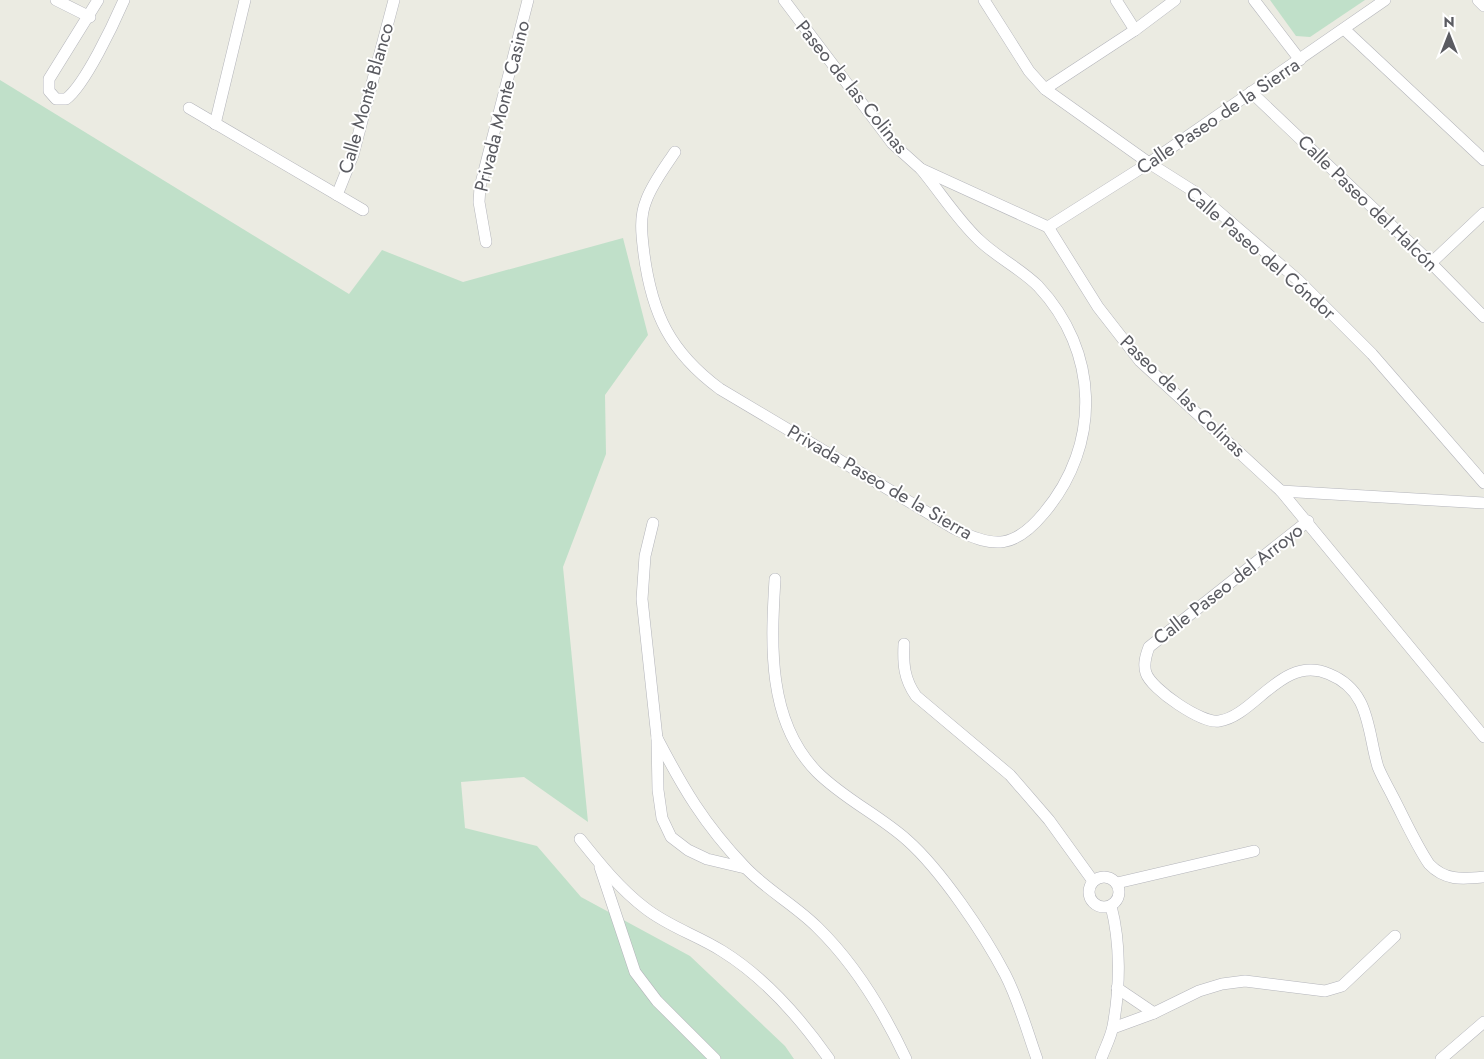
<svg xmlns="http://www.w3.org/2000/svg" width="1484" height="1059" font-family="Jost,sans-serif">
<rect width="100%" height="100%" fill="#ebebe2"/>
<!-- green -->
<g fill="#c0e0c9">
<path d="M 1270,0 L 1365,0 L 1310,37 L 1296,36 Z"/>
<path d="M 0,80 L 349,294 L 382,250 L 463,282 L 623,238 L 648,335 L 605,395 L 606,454 L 563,567 L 588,822 L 524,777 L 461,782 L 465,828 L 537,846 L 581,897 L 690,956 L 785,1046 L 794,1059 L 0,1059 Z"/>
</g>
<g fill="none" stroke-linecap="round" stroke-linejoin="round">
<defs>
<g id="street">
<path d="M 56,0 L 90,17"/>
<path d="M 98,0 L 49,79 L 49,91 L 56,99 L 66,99 C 85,85 114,23 124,0"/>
<path d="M 784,0 L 892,143 L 921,169 L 1048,227 L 1098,307 L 1140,361 L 1281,491 L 1484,737"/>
<path d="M 984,0 L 1029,71 L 1045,89 L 1149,163 L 1198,194 L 1298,280 L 1372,354 L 1484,483"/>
<path d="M 1116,0 L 1135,30"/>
<path d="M 1254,0 L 1300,60"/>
<path d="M 1478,0 L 1484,6"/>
<path d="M 1344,29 L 1484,160"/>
<path d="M 1045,89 L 1135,30 L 1175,0"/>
<path d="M 1251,92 L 1431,263 L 1484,317"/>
<path d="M 189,108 L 363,210"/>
<path d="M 215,124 L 245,0"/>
<path d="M 675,152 C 665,167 652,184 646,201 C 639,218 642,237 644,254 C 652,314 670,352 720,389 L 955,529 C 995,549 1015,548 1044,513 C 1102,444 1099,351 1038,286 C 1020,268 996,257 978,239 C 957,219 940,192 921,169"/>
<path d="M 337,195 L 353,155 L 394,0"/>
<path d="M 1048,227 L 1149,163 L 1385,0"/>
<path d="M 486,242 L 479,202 L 480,187 L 528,0"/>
<path d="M 1431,263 L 1484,213"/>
<path d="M 1281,491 L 1484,503"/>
<path d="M 1308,521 L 1149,647 C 1146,655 1143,664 1146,673 C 1151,689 1202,724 1219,721 C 1255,716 1282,654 1329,674 C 1371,691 1367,731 1378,767 C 1382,777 1388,787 1393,797 C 1405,820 1415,843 1429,864 C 1445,881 1462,879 1484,877"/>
<path d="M 653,523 L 645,556 L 642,599 L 657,738 L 658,790 L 662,818 L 671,837 L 688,850 L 707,859 L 745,868"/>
<path d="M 775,579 C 771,645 767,721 817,772 C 844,799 879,815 907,840 C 941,870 984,934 1005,974 C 1019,1001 1027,1031 1037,1059"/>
<path d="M 904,644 C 903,664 904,679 916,696 L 1010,775 L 1049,820 L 1093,881"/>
<path d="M 657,738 C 683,788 704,824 744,866 C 765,889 795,905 817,927 C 856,965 883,1010 906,1059"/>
<path d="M 580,839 C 600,864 620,889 645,908 C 669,927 697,935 722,951 C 764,977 801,1019 829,1059"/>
<path d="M 600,867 L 635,972 L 657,1001 L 715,1059"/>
<circle cx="1104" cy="892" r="15"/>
<path d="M 1117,883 L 1254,851"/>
<path d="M 1117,988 L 1154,1013"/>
<path d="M 1113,1028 L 1154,1013 L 1199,991 L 1222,984 L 1245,981 L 1325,991 L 1342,986 L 1395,936"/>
<path d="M 1101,1059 C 1105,1048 1111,1037 1113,1026 C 1120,988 1121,944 1111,906"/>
<path d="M 1441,1059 L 1484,1022"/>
</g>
</defs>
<!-- street casing -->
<use href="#street" stroke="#b4b5bb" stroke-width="12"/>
<!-- street -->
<use href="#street" stroke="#fff" stroke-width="11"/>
</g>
<g text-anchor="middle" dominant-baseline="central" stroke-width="4" stroke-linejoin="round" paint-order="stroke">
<!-- street labels -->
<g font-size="19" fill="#5a5b61" stroke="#fff">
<text transform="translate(852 87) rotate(51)">Paseo de las Colinas</text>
<text transform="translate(366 98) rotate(-74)">Calle Monte Blanco</text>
<text transform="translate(502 106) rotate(-76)">Privada Monte Casino</text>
<text transform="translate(1218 116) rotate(-34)">Calle Paseo de la Sierra</text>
<text transform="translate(1368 203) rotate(44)">Calle Paseo del Halcón</text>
<text transform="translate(1261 253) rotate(41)">Calle Paseo del Cóndor</text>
<text transform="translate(1183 396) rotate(44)">Paseo de las Colinas</text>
<text transform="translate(880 482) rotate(30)">Privada Paseo de la Sierra</text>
<text transform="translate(1228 584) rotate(-38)">Calle Paseo del Arroyo</text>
</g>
</g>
<!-- north arrow -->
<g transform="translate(1449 35)" stroke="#ffffff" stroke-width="4" paint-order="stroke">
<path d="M0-4L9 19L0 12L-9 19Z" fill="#5a5b61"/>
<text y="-8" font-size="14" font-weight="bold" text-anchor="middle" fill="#5a5b61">N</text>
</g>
</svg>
